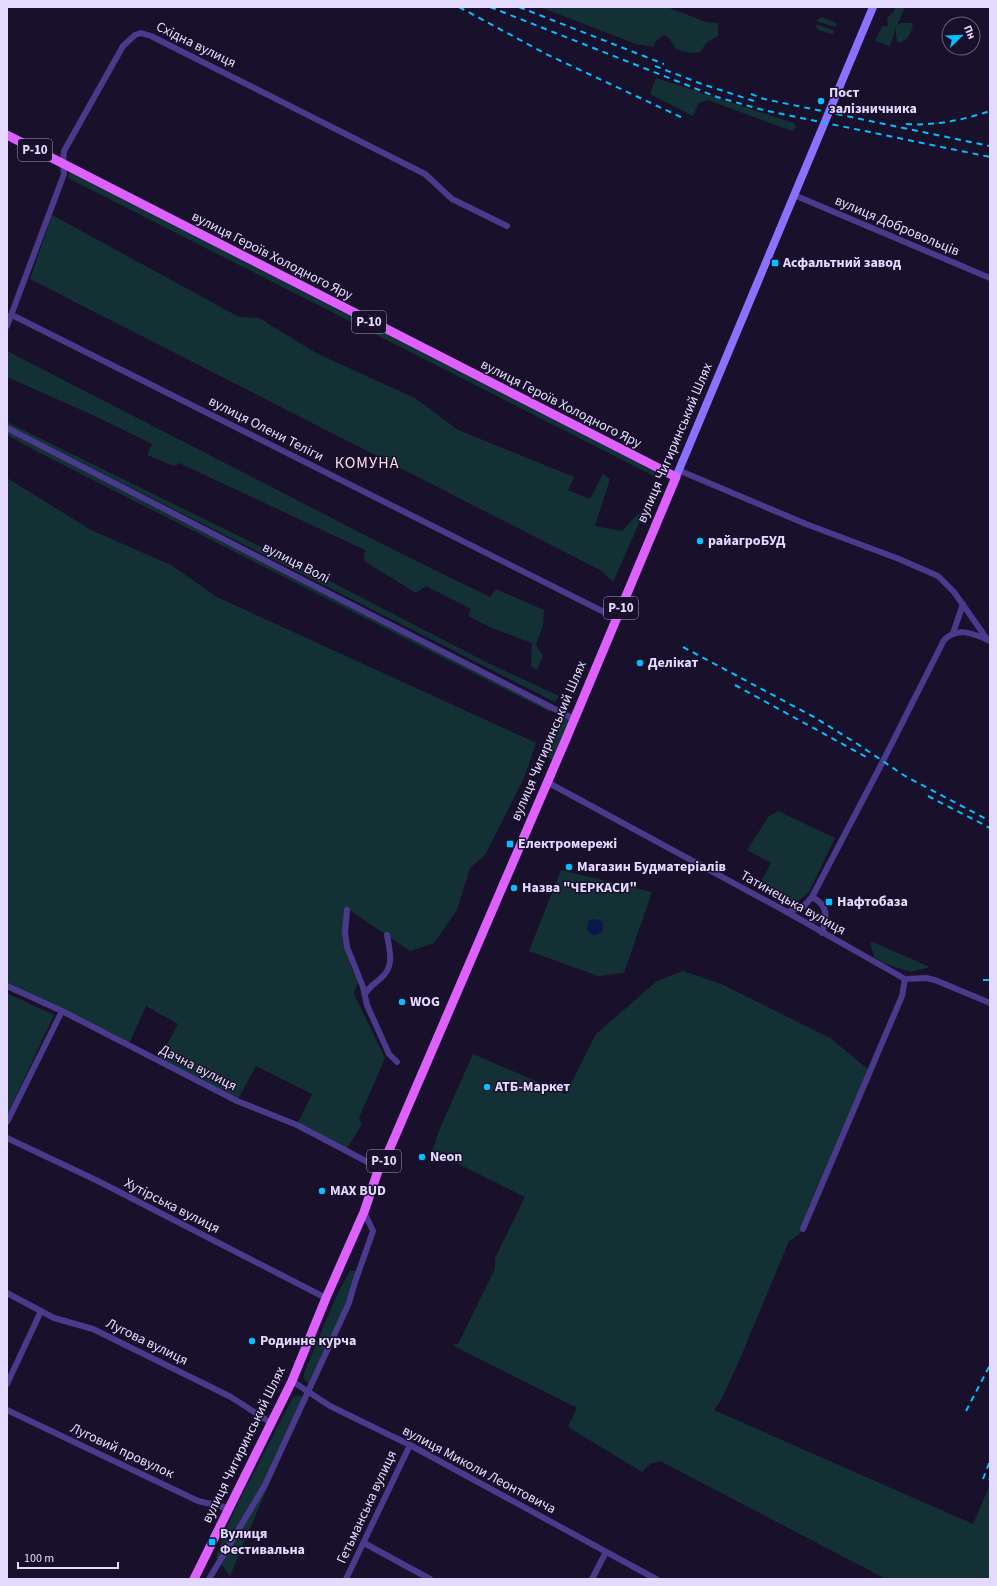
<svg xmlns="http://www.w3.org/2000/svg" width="997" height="1586" font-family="'Source Sans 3',sans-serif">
<rect width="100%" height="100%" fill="#19102b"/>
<!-- green -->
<g fill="#133135">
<path d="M 540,7 L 667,7 L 706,22 L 718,23 L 718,36 L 706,43 L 700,52 L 690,53 L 676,49 L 669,38 L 664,35 L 656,41 L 653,47 L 636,44 Z"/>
<path d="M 895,7 L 905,7 L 897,26 L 901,23 L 913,23 C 912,32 908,41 898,43 L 896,37 L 896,28 L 890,46 L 875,41 L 882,26 L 888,26 L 887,18 L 895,10 Z"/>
<path d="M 822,17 L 836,23 L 837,26 L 834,27 L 816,21 Z"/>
<path d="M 815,24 L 833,30 L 834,33 L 831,34 L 818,30 Z"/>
<path d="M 656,78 L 794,123 L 796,127 L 792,131 L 708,100 L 699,103 L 693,116 L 650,94 Z"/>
<path d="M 69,172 L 654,471 L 654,476 L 68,178 Z"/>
<path d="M 52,215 L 239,317 L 259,318 L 318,354 L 415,398 L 458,430 L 574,477 L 568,490 L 590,499 L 603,474 L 610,479 L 595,526 L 622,531 L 636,516 L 645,510 L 613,582 L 602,571 L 30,279 Z"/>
<path d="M 7,351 L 392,549 L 490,597 L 496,589 L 544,610 L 543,626 L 536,645 L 543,656 L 537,670 L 531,666 L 532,643 L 492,628 L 468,616 L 471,609 L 426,586 L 416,593 L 364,561 L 365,550 L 179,463 L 174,466 L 147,455 L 152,444 L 95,416 L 7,377 Z"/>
<path d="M 7,422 L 322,577 L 484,661 L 559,696 L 555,702 L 7,425 Z"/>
<path d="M 7,430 L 552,709 L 550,712 L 36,451 L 7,435 Z"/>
<path d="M 7,478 L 91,530 L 171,565 L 217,597 L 536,743 L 524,778 L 485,855 L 470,868 L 457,910 L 434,943 L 410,951 L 345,907 L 342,937 L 352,970 L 358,981 L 354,994 L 385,1058 L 359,1118 L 362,1124 L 346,1150 L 297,1125 L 312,1094 L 256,1066 L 237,1101 L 158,1061 L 178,1024 L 146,1006 L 128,1046 L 7,986 Z"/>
<path d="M 562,715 L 571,720 L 554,761 L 545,756 Z"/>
<path d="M 778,811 L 835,838 L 809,892 L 793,905 L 778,899 L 759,885 L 771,863 L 747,850 L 769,816 Z"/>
<path d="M 561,870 L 652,892 L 624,973 L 598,976 L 529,951 Z"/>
<circle cx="817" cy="918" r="5.5"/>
<path d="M 870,941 L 930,967 L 911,972 L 883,963 L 874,957 Z"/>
<path d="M 683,971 L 721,984 L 830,1038 L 870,1071 L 803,1229 L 800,1234 L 789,1241 L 737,1366 L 720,1402 L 714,1410 L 973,1524 L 990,1485 L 990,1579 L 886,1579 L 660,1461 L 650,1464 L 642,1472 L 568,1427 L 577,1408 L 452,1345 L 458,1344 L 495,1269 L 495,1258 L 525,1197 L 432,1151 L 440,1128 L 473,1054 L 566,1094 L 596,1034 L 657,981 Z"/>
<path d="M 7,993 L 54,1015 L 7,1115 Z"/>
<path d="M 350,1271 L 358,1271 L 356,1281 L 310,1386 L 304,1379 L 304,1373 L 336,1297 Z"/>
<path d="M 299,1395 L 305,1399 L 230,1576 L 216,1557 L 226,1530 L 236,1507 L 293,1397 Z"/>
</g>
<!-- water -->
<circle fill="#09174a" cx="595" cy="927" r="8"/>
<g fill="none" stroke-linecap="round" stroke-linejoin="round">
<!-- street -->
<g stroke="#4a3a8b" stroke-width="6">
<path d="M 794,195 L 990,278"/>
<path d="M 12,315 L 616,618"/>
<path d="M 7,326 L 64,174 L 63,165 L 64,151 L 123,46 L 135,35 L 141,33 L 151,36 L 425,174 L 452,199 L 507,226"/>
<path d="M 7,428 L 574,719"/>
<path d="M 678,470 L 806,524 L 899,559 L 938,576 L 954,592 L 987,639"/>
<path d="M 953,633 L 963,604"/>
<path d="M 547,782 L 787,912 L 905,979 L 926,978 L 935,980 L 990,1003"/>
<path d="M 812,897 C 829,906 827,917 822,933"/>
<path d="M 347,910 L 345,933 L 347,947 L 363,987 L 367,1005 L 389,1054 L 397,1062"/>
<path d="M 787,912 L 803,907 L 812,897 L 881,765 L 944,640 C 958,626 975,634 990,641"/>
<path d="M 7,986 L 62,1011 L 237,1101 L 297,1125 L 379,1168"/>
<path d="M 365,994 C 369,987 374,984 380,979 C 395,967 390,952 387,935"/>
<path d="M 7,1122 L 62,1011"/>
<path d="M 7,1138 L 98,1181 L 326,1298"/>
<path d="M 803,1229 L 902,996 L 905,979"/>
<path d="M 7,1293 L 54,1318 L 93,1329 L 231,1397 L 271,1423"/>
<path d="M 292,1381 L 330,1406 L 410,1445 L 656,1579"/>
<path d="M 7,1384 L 41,1311"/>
<path d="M 7,1410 L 198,1501 L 228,1508"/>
<path d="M 364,1543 L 430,1579"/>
<path d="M 209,1579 L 265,1485 L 349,1303 L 355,1282 L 373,1231 L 364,1212"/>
<path d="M 346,1579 L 410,1445"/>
<path d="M 592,1579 L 606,1552"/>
</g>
<!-- secondary -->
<path stroke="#8b71ff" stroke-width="8" d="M 676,477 L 873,7"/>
<!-- primary -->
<path stroke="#dd61ff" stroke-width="9" d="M 7,135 L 676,477 L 566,739 L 387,1155 L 379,1168 L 364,1212 L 326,1298 L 292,1381 L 194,1579"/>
<!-- rail -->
<g stroke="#06bfff" stroke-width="2" stroke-dasharray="6 5" stroke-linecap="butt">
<path d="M 459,7 L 546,54 L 685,119"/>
<path d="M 490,7 L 717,97 L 763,110 L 990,157"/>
<path d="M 519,7 L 664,64"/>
<path d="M 655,66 L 699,83 L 757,102"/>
<path d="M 751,94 L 764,99 L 990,146"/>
<path d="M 906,124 C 935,126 963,120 990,111"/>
<path d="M 683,647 L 814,717 L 856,743 L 905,776 L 990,821"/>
<path d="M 735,685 L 868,758"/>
<path d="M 928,796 L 990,828"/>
<path d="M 983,980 L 990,980"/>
<path d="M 966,1411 L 990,1365"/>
<path d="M 983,1479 L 990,1461"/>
<path d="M 989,1480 L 990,1479"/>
</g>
</g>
<!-- markers -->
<g fill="#06bfff" stroke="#19102b" stroke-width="1.5">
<circle cx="821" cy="101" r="4"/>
<rect x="771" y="259" width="8" height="8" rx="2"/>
<circle cx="700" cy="541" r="4"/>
<circle cx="640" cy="663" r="4"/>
<rect x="506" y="840" width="8" height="8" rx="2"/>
<circle cx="569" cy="867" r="4"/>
<circle cx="514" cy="888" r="4"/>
<rect x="825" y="898" width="8" height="8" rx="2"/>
<circle cx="402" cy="1002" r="4"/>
<circle cx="487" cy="1087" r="4"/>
<circle cx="422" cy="1157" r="4"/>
<circle cx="322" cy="1191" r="4"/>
<circle cx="252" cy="1341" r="4"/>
<rect x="208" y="1538" width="8" height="8" rx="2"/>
</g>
<g text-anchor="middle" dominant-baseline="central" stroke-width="3" stroke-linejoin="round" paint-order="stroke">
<!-- shield labels -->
<g fill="#19102b" stroke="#a79dbf" stroke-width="1">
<rect x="18" y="139" width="34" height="22" rx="3"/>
<rect x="352" y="311" width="34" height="22" rx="3"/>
<rect x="604" y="597" width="34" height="22" rx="3"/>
<rect x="367" y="1150" width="34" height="22" rx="3"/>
</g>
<g font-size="13" font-weight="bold" fill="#e4daff">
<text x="35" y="150">Р-10</text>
<text x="369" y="322">Р-10</text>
<text x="621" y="608">Р-10</text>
<text x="384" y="1161">Р-10</text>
</g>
<!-- street labels -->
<g font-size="14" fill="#e4daff" stroke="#19102b">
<text transform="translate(196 45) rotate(26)">Східна вулиця</text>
<text transform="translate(897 226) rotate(23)">вулиця Добровольців</text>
<text transform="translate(272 256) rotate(27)">вулиця Героїв Холодного Яру</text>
<text transform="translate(561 404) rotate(27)">вулиця Героїв Холодного Яру</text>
<text transform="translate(266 429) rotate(27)">вулиця Олени Теліги</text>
<text transform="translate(675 443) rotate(-67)">вулиця Чигиринський Шлях</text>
<text transform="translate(296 563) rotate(27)">вулиця Волі</text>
<text transform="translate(549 741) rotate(-67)">вулиця Чигиринський Шлях</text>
<text transform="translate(793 903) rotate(29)">Татинецька вулиця</text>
<text transform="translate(198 1068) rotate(27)">Дачна вулиця</text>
<text transform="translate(172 1206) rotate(27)">Хутірська вулиця</text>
<text transform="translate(147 1342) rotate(26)">Лугова вулиця</text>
<text transform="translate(244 1445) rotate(-64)">вулиця Чигиринський Шлях</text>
<text transform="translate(122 1451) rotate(25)">Луговий провулок</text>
<text transform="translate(479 1470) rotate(28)">вулиця Миколи Леонтовича</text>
<text transform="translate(367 1507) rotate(-65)">Гетьманська вулиця</text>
</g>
<!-- poi labels -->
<g font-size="14" font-weight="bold" fill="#e4daff" stroke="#19102b" text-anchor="start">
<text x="829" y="93">Пост<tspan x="829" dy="16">залізничника</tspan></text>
<text x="783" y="263">Асфальтний завод</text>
<text x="708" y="541">райагроБУД</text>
<text x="648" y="663">Делікат</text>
<text x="518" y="844">Електромережі</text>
<text x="577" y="867">Магазин Будматеріалів</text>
<text x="522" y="888">Назва "ЧЕРКАСИ"</text>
<text x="837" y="902">Нафтобаза</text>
<text x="410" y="1002">WOG</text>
<text x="495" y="1087">АТБ-Маркет</text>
<text x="430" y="1157">Neon</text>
<text x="330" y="1191">MAX BUD</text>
<text x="260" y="1341">Родинне курча</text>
<text x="220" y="1534">Вулиця<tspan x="220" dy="16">Фестивальна</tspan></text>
</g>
<!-- quarter labels -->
<g font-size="16" letter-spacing="1" fill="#ffdced" stroke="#19102b">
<text x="367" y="463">КОМУНА</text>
</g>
</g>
<!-- border -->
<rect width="997" height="1586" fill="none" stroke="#e4daff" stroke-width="16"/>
<!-- north arrow -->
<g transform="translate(961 36) rotate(67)"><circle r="19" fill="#19102b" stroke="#6a6180"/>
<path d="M0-3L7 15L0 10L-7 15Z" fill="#06bfff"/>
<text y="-6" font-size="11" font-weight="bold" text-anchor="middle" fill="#e4daff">Пн</text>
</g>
<!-- scale -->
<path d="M18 1562v6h100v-6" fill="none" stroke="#e4daff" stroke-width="2"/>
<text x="24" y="1562" font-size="12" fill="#e4daff" stroke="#19102b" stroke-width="3" paint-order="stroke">100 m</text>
</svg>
